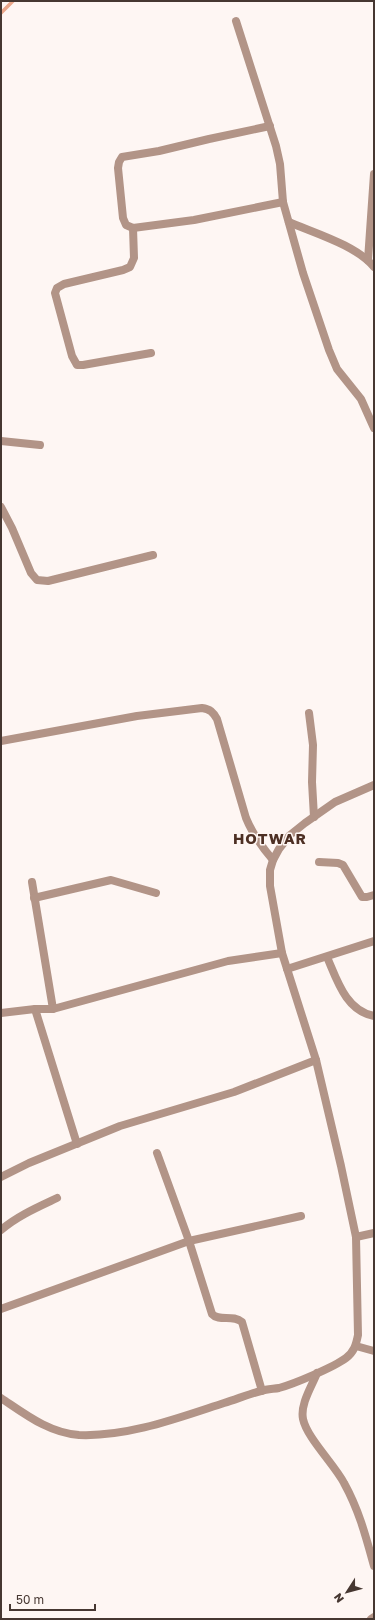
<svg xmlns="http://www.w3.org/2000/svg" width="375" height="1620" font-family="'Golos Text',sans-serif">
<rect width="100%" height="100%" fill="#fef6f3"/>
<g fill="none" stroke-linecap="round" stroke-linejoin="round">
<!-- stream -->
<path stroke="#eaa689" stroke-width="3.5" d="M 1,13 L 13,1"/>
<!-- street -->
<g stroke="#b29487" stroke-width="8">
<path d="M 236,21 L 276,146 L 280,164 L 283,202 L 303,273 L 329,350 L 337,369 L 361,399 L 374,428"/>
<path d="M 270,126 L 209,139 L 159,151 L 122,157 L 119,162 L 118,168 L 123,218 L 126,225 L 133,228 L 194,220 L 283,202"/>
<path d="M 289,222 C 314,233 356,245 374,267"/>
<path d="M 133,228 L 134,258 L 130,267 L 123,270 L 64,284 L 57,288 L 55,293 L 72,356 L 77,365 L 83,365 L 151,353"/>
<path d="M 368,260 L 374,174"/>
<path d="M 1,441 L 40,445"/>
<path d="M 1,507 L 12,528 L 31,573 L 37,580 L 48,581 L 153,555"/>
<path d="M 309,713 L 313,745 L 312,782 L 314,817"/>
<path d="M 1,741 L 137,716 L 202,708 C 210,709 213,712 217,719 L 246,818 C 253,835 261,846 273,860"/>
<path d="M 319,862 L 338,863 L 343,865 L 362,897 L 367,897 L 374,895"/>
<path d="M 32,882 L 53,1009"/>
<path d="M 34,898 L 111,880 L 156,893"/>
<path d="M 327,957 C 337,980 346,1011 374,1016"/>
<path d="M 287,969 L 374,941"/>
<path d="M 35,1009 L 77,1144"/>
<path d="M 1,1013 L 35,1009 L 53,1009 L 228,961 L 282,953"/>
<path d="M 157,1153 L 189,1241 L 212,1314 C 219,1322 233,1314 242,1322 L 262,1391"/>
<path d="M 1,1177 L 29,1163 L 120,1126 L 234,1092 L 316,1060"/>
<path d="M 1,1230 C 17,1216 38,1207 57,1198"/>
<path d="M 356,1237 L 374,1233"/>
<path d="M 1,1309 L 189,1241 L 301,1216"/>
<path d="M 356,1346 L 374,1351"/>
<path d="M 317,1373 C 312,1386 300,1404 303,1419 C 307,1438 334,1464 344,1483 C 359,1510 366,1537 374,1566"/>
<path d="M 1,1398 C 25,1414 49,1433 79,1435 C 128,1437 178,1418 224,1403 C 237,1399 249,1394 261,1391 C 267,1389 274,1389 279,1388 C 294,1384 334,1367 346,1358 C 354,1352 356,1345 358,1335 L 356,1237 L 341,1166 L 316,1060 L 282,953 L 270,886 L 270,870 L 273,860 L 279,849 L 290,835 L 305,823 L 335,802 L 374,785"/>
<path d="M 371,1619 L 374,1617"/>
</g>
</g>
<g text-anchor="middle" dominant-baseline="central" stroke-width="3" stroke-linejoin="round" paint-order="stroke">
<!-- district labels -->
<g font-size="15" font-weight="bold" letter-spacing="1" fill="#4d2f23" stroke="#fef6f3">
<text x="270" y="838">HOTWAR</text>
</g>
</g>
<!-- border -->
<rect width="375" height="1620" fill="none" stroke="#463731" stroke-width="4"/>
<!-- north arrow -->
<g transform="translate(347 1592) rotate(234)" stroke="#fef6f3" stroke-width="3" paint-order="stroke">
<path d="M0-3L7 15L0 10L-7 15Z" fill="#463731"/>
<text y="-6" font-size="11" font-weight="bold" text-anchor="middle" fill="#463731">N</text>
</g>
<!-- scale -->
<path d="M10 1604v6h85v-6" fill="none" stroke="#463731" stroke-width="2"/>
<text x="16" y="1604" font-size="12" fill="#463731" stroke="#fef6f3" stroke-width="3" paint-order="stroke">50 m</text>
</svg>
